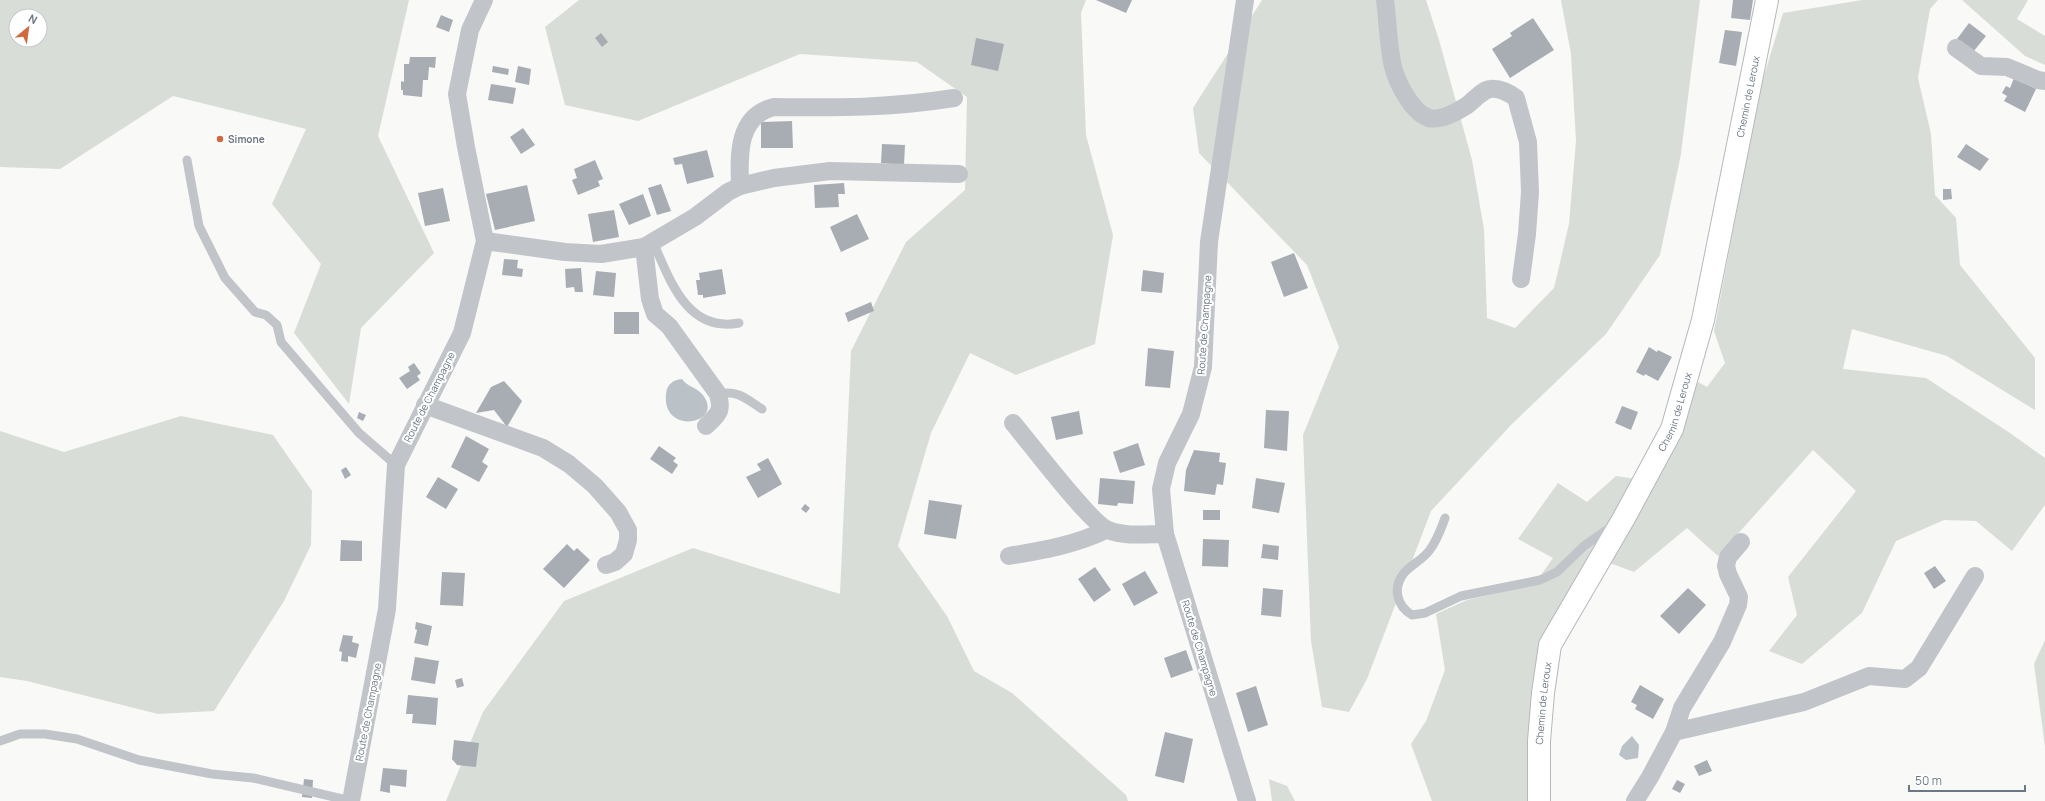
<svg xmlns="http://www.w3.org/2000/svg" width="2045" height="801" font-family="Manrope,sans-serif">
<rect width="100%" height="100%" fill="#f9f9f7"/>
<!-- green -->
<g fill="#d9ddd7" fill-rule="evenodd">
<path d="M 0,0 L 409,0 L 378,136 L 434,253 L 361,328 L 349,404 L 294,333 L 321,264 L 272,204 L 306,129 L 173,96 L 60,169 L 0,167 ZM 16,16 L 40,16 L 40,40 L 16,40 Z"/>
<path d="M 579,0 L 1086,0 L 1081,13 L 1086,135 L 1113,235 L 1095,344 L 1016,375 L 970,353 L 931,433 L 898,546 L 947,616 L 974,671 L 1012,693 L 1126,795 L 1128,801 L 446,801 L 483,712 L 564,601 L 693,548 L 840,594 L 851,351 L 906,242 L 965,190 L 967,97 L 917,62 L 800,54 L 638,121 L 565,105 L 545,27 Z"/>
<path d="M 1262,0 L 1426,0 L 1439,40 L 1472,160 L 1484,229 L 1487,318 L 1515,328 L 1554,288 L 1569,224 L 1576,141 L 1571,54 L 1561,0 L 1700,0 L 1681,154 L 1660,255 L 1606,334 L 1512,424 L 1431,511 L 1367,679 L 1349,712 L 1322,707 L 1311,641 L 1303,435 L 1339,347 L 1307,265 L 1199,153 L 1193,108 Z"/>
<path d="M 1862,0 L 1938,0 L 1930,9 L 1918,78 L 1931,134 L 1935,195 L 1956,218 L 1960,265 L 2035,358 L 2035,410 L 1947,356 L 1852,329 L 1843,369 L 1926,378 L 2010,433 L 2045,458 L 2045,505 L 2012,551 L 1976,521 L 1944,520 L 1896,541 L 1862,613 L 1802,664 L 1769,651 L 1797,615 L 1788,577 L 1856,491 L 1813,450 L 1718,556 L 1687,528 L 1634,572 L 1607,562 L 1545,643 L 1533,801 L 1432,801 L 1411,744 L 1426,721 L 1445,670 L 1436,614 L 1467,600 L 1534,585 L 1553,558 L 1518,539 L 1558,483 L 1587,502 L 1616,476 L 1651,481 L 1676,439 L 1698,382 L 1707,387 L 1725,363 L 1714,331 L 1760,89 L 1783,13 Z"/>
<path d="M 1962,0 L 2028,0 L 2017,19 L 2045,36 L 2045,65 L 2025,56 Z"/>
<path d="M 181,416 L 273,435 L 312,491 L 311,545 L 284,601 L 214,711 L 158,714 L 27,681 L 0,677 L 0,431 L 64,452 Z"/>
<path d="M 2045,640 L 2045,747 L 2034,664 Z"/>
<path d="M 1269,779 L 1287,786 L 1295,801 L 1272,801 Z"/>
</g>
<!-- water -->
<g fill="#bac2c7">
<path d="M 682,379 C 688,388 700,387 706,400 C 718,425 662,434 666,394 C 667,384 673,380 682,379 Z"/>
<path d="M 1632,736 L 1639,745 L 1638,758 L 1626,760 L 1619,755 L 1622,746 Z"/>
</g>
<!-- building -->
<g fill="#a7adb3">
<path d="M 1096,0 L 1132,0 L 1126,13 Z"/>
<path d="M 1733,0 L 1753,0 L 1750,20 L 1731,18 Z"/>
<path d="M 441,15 L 453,20 L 449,32 L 436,27 Z"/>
<path d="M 1533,18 L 1554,50 L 1510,78 L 1492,49 L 1512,36 L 1510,33 Z"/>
<path d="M 1969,23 L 1986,36 L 1973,52 L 1957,39 Z"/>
<path d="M 1725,30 L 1742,32 L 1736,66 L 1719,63 Z"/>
<path d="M 601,33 L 608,42 L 602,47 L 595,38 Z"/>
<path d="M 976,38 L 1004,44 L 998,71 L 971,65 Z"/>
<path d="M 410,57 L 436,57 L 435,68 L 429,67 L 428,80 L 423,80 L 422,97 L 403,95 L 403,90 L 401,90 L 401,81 L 404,82 L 404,64 L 409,64 Z"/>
<path d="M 493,66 L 509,69 L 508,75 L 492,72 Z"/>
<path d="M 518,66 L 531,69 L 529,85 L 515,82 Z"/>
<path d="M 2014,78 L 2036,89 L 2025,112 L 2004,101 L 2007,96 L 2002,93 L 2006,86 L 2010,88 Z"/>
<path d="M 491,84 L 516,88 L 513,104 L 488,100 Z"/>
<path d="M 792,121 L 793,148 L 761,148 L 761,122 Z"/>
<path d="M 523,128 L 535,145 L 521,154 L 510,137 Z"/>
<path d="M 882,144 L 905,145 L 904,165 L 881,163 Z"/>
<path d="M 1966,144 L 1989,159 L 1980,171 L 1957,157 Z"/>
<path d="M 707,150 L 714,177 L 687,184 L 682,164 L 675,165 L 673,158 Z"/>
<path d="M 595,160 L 603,179 L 598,181 L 600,186 L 578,195 L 572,180 L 577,178 L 574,169 Z"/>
<path d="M 844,183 L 845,194 L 838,194 L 839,207 L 815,208 L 814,185 Z"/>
<path d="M 661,184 L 671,211 L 657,215 L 648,188 Z"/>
<path d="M 527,185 L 535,221 L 495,230 L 486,194 Z"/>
<path d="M 443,188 L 450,221 L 425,226 L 418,193 Z"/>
<path d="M 1943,189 L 1951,189 L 1952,199 L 1943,200 Z"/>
<path d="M 643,194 L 651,216 L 629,225 L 619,204 Z"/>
<path d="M 614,210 L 619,237 L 593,242 L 588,214 Z"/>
<path d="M 857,214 L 869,239 L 841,252 L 830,227 Z"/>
<path d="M 1294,253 L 1308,288 L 1284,297 L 1271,262 Z"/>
<path d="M 504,259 L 518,260 L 517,268 L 523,269 L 522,277 L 502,275 Z"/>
<path d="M 581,268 L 583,292 L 575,292 L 574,287 L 566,288 L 565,269 Z"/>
<path d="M 722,269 L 726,294 L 703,298 L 703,295 L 698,295 L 696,280 L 700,280 L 699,273 Z"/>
<path d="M 1143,270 L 1164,273 L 1162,293 L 1141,291 Z"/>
<path d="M 596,271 L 616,273 L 614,297 L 593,295 Z"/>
<path d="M 871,302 L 874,311 L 848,322 L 845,313 Z"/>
<rect x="614" y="312" width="25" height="22"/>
<path d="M 1649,347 L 1657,352 L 1658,350 L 1672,357 L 1658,381 L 1645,374 L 1644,376 L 1636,372 Z"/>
<path d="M 1148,348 L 1174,351 L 1170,388 L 1145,386 Z"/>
<path d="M 414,363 L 421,373 L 417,376 L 420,380 L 407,389 L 399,378 L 410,371 L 408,367 Z"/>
<path d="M 504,381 L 522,401 L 507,427 L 494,410 L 476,413 L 491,387 Z"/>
<path d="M 1622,406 L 1638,412 L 1631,430 L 1615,423 Z"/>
<path d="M 1266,410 L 1289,411 L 1287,451 L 1264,448 Z"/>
<path d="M 1079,411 L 1083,434 L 1056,440 L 1051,417 Z"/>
<path d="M 359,412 L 366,415 L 363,421 L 357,418 Z"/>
<path d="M 466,436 L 489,449 L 482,462 L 488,466 L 479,482 L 451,467 Z"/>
<path d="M 1138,443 L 1145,465 L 1120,473 L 1113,452 Z"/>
<path d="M 659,446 L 676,458 L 673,461 L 678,465 L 672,474 L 650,459 Z"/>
<path d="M 1194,450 L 1220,453 L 1219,462 L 1226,463 L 1223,485 L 1217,484 L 1215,495 L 1184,491 L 1186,470 Z"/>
<path d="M 768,458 L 782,484 L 758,498 L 746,477 L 761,470 L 757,464 Z"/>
<path d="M 346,467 L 351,475 L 345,479 L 341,470 Z"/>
<path d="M 438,477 L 458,489 L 446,509 L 426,497 Z"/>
<path d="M 1100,478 L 1135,481 L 1133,504 L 1118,503 L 1117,506 L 1098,504 Z"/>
<path d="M 1256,478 L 1285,483 L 1279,513 L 1252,508 Z"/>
<path d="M 929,500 L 962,505 L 956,539 L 924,534 Z"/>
<path d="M 805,504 L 810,508 L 806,513 L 801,509 Z"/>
<rect x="1203" y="510" width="17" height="10"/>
<path d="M 1203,539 L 1229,540 L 1228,567 L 1202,566 Z"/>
<path d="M 341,540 L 362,541 L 362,561 L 340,561 Z"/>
<path d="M 567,544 L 574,551 L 577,548 L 590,560 L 564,588 L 543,569 Z"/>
<path d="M 1263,544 L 1279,546 L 1278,560 L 1261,558 Z"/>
<path d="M 1935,566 L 1946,581 L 1934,589 L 1924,573 Z"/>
<path d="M 1095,567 L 1111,590 L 1094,602 L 1078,579 Z"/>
<path d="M 1145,571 L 1158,593 L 1134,606 L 1122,584 Z"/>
<path d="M 442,572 L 465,573 L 463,606 L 440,605 Z"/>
<path d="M 1263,588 L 1283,590 L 1281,617 L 1261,615 Z"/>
<path d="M 1688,588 L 1706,605 L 1679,634 L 1660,616 Z"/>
<path d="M 416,622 L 432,626 L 428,646 L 414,643 L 417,630 L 415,629 Z"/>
<path d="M 343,635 L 353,636 L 352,642 L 359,644 L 356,658 L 348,656 L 348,662 L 341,661 L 342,652 L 339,651 Z"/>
<path d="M 1186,650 L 1193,670 L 1171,678 L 1164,658 Z"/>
<path d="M 415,657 L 439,661 L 435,684 L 411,680 Z"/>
<path d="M 462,678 L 464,686 L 457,688 L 455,680 Z"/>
<path d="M 1640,685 L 1664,699 L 1653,719 L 1635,709 L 1637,705 L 1631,702 Z"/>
<path d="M 1256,686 L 1268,725 L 1248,732 L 1236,693 Z"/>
<path d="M 408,695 L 438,698 L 436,725 L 412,723 L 413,714 L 406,714 Z"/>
<path d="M 1165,732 L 1193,739 L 1184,783 L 1155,776 Z"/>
<path d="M 454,740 L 479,743 L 476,767 L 457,765 L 452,759 Z"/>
<path d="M 1707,760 L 1712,771 L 1699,776 L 1694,766 Z"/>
<path d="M 383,768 L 407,770 L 406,787 L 390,785 L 390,793 L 380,791 Z"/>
<path d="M 304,779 L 313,780 L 312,798 L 302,797 Z"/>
<path d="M 1677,780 L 1685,784 L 1680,793 L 1672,789 Z"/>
</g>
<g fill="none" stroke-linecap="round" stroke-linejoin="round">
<defs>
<g id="secondary">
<path id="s1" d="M 1539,801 L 1539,741 L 1543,693 L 1550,645 L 1624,518 L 1672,429 L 1703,320 L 1767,0"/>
</g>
</defs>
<!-- secondary casing -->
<use href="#secondary" stroke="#b4b8bc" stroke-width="24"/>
<!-- lane -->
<g stroke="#c1c4c8" stroke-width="9">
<path d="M 187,160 L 199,226 L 225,278 L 255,312 L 266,315 L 277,325 L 281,342 L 359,433 L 396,465"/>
<path d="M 653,242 C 670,280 687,333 739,323"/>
<path d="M 718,394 C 739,390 746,399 762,409"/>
<path d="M 1445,518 C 1441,529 1437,541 1429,551 C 1422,560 1411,565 1404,573 C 1392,588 1397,606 1412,615 L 1425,613 L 1461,596 L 1540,580 L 1557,572 L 1584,546 L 1611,527"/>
<path d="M 0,741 L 20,734 L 45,734 L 77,739 L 139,760 L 212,774 L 253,778 L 351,801"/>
</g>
<!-- street -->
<g stroke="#c1c4c8" stroke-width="18">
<path d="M 1245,0 L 1209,242 L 1203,367 L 1191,414 L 1167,463 L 1161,489 L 1165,534 L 1247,801"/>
<path d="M 1385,0 C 1388,22 1388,45 1393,67 C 1397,82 1412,113 1429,118 C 1440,121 1457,112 1466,106 C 1474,101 1481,90 1491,89 C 1499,88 1510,93 1516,98 L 1528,142 L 1530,192 L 1527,234 L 1521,279"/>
<path d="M 1956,48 L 1981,66 L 2007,67 L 2038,80 L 2045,81"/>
<path d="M 740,186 C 739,155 737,116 774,107 C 837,108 891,108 954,98"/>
<path d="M 485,241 L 565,252 L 601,254 L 644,247 L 695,217 L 728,192 L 740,186 L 774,178 L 830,171 L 959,174"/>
<path d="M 644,247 L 650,299 L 655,314 L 669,326 L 718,394 C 723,412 718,414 706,426"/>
<path d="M 425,405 L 543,448 L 569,464 L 595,486 L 618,512 L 628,530 L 628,540 L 624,554 L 615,562 L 606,565"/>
<path d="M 1013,423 C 1030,443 1090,523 1108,530 C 1125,537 1148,534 1165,534"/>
<path d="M 1741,542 L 1728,557 L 1726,566 L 1728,574 L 1739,597 L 1738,605 L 1722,642 L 1682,708 L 1674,732 L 1804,702 L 1869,676 L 1905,679 L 1919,668 L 1975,576"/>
<path d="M 1009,556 C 1043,550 1075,545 1106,530"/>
<path d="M 351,801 L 387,609 L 396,465 L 462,333 L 485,241 L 466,147 L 457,94 L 470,30 L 484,0"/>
<path d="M 1635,801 L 1650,777 L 1674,732"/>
</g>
<!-- secondary -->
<use href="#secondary" stroke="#fff" stroke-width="22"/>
</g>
<!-- markers -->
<circle fill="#d06940" stroke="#fff" stroke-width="1.5" cx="220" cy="139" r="4"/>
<g text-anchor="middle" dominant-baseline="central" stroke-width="4" stroke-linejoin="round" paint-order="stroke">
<!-- street labels -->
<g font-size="10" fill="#6c7884" stroke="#fff">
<text stroke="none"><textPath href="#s1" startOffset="746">Chemin de Leroux</textPath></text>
<text transform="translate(1204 325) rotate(-86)">Route de Champagne</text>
<text transform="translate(429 397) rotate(-63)">Route de Champagne</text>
<text stroke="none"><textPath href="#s1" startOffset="422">Chemin de Leroux</textPath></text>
<text transform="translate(1200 648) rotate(73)">Route de Champagne</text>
<text stroke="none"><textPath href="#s1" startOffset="98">Chemin de Leroux</textPath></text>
<text transform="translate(368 712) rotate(-79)">Route de Champagne</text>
</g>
<!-- poi labels -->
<g font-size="10" font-weight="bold" fill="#6c7884" stroke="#fff" text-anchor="start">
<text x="228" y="139">Simone</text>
</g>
</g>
<!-- north arrow -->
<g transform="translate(28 28) rotate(29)"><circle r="19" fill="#ffffff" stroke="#c4c9ce"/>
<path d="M0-3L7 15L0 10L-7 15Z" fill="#d06940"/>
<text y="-6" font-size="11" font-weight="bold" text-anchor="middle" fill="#6c7884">N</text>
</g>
<!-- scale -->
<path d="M1909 785v6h116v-6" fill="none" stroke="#6c7884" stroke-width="2"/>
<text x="1915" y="785" font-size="12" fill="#6c7884" stroke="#ffffff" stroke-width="3" paint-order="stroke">50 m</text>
</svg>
